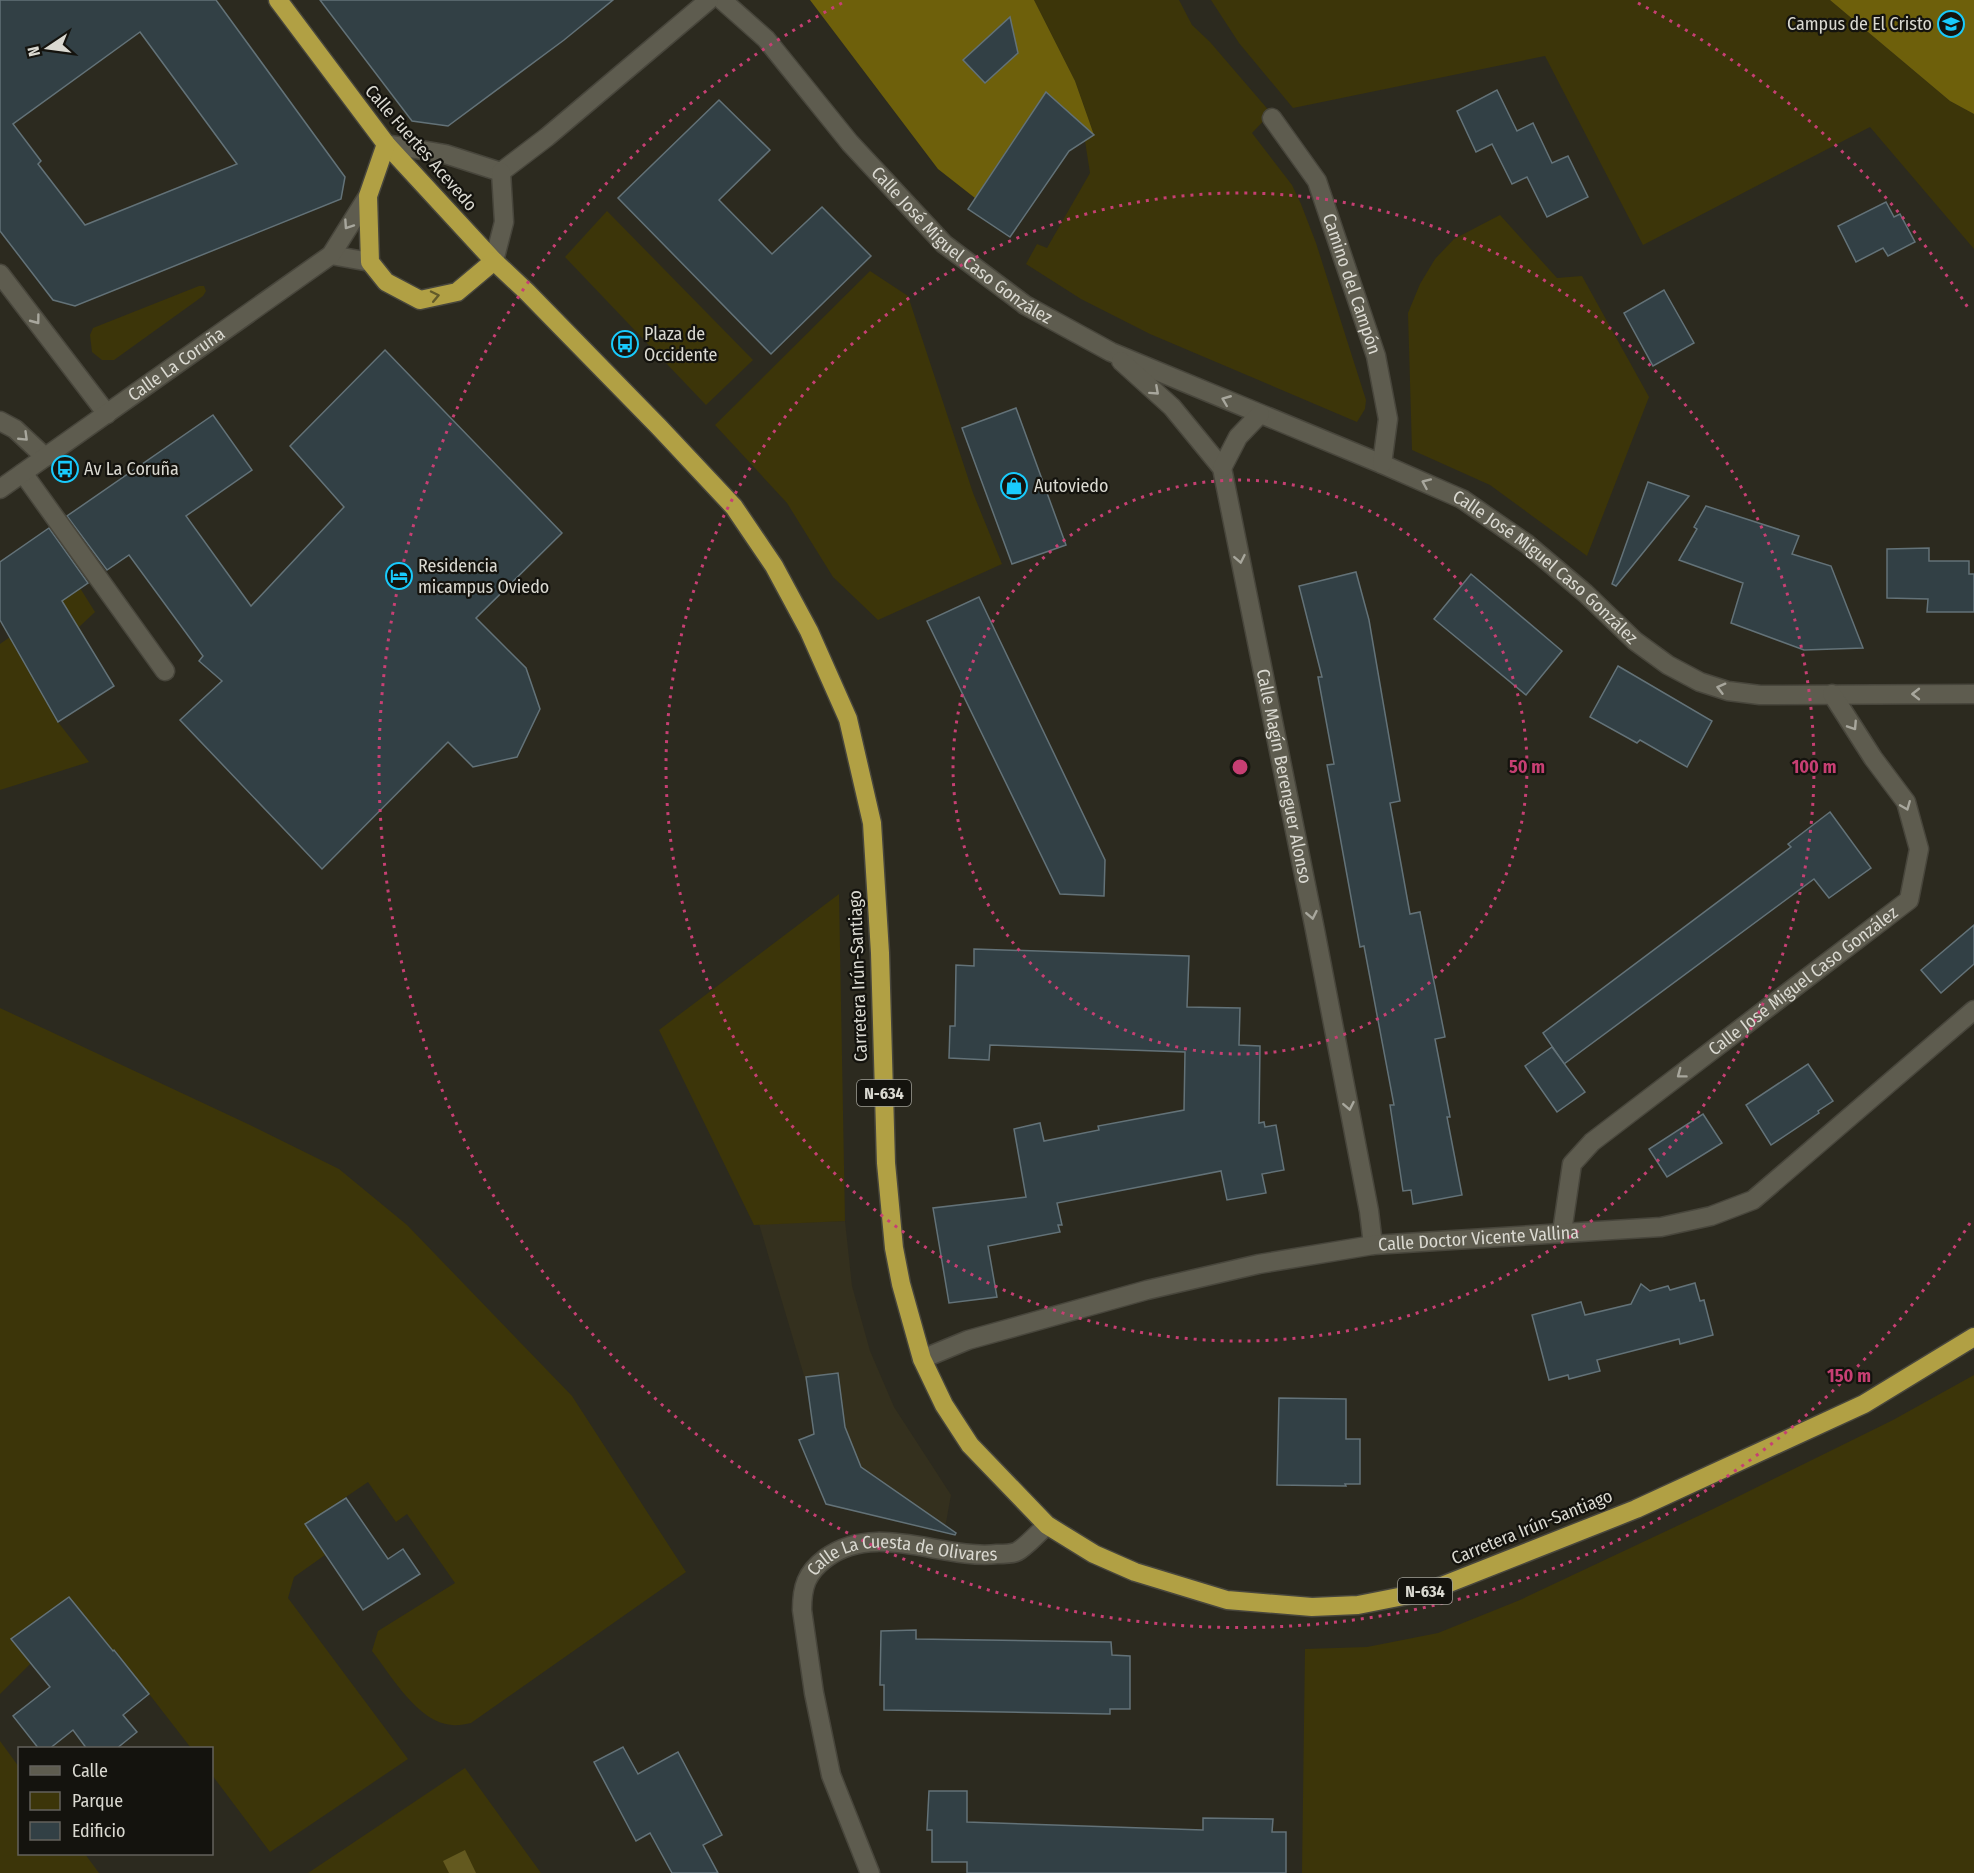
<svg xmlns="http://www.w3.org/2000/svg" width="1974" height="1873" font-family="'Fira Sans Condensed',sans-serif">
<rect width="100%" height="100%" fill="#2c2a1f"/>
<!-- built -->
<path fill="#34301e" d="M 845,1221 L 852,1286 L 870,1351 L 894,1407 L 951,1495 L 945,1528 L 941,1532 L 826,1504 L 799,1440 L 814,1433 L 808,1389 L 759,1224 Z"/>
<!-- green -->
<g fill="#3c3509">
<path d="M 1034,0 L 1179,0 L 1192,25 L 1210,42 L 1271,113 L 1252,133 L 1292,185 L 1301,204 L 1316,243 L 1366,400 L 1365,409 L 1357,422 L 1150,334 L 1081,299 L 1026,264 L 1037,244 L 1047,248 L 1090,173 L 1085,141 L 1094,135 L 1075,81 Z"/>
<path d="M 1211,0 L 1830,0 L 1950,101 L 1974,114 L 1974,249 L 1870,127 L 1643,245 L 1545,56 L 1293,108 L 1239,43 Z"/>
<path d="M 607,211 L 753,360 L 706,405 L 565,257 Z"/>
<path d="M 1500,215 L 1557,278 L 1582,276 L 1649,397 L 1587,556 L 1490,485 L 1412,450 L 1408,313 L 1420,284 L 1435,259 L 1454,239 Z"/>
<path d="M 870,271 L 908,296 L 973,493 L 1002,564 L 878,620 L 833,577 L 787,503 L 715,425 Z"/>
<path d="M 199,286 L 204,286 L 206,291 L 203,296 L 114,360 L 102,360 L 92,352 L 90,335 L 93,328 Z"/>
<path d="M 80,588 L 95,612 L 79,627 L 85,637 L 32,676 L 58,722 L 89,762 L 0,790 L 0,644 Z"/>
<path d="M 839,894 L 845,1221 L 754,1225 L 659,1030 Z"/>
<path d="M 0,1008 L 250,1125 L 339,1169 L 407,1225 L 572,1396 L 686,1572 L 471,1723 C 465,1724 458,1726 452,1725 C 418,1723 391,1675 372,1651 L 378,1631 L 455,1583 L 407,1514 L 396,1522 L 368,1482 L 306,1524 L 325,1555 L 294,1577 L 288,1598 L 408,1759 L 270,1852 L 212,1775 L 212,1748 L 191,1748 L 115,1650 L 113,1651 L 69,1597 L 12,1639 L 31,1663 L 0,1694 Z"/>
<path d="M 1974,1375 L 1974,1873 L 1302,1873 L 1305,1649 L 1367,1647 L 1438,1633 L 1520,1600 L 1713,1509 L 1893,1420 Z"/>
<path d="M 0,1741 L 19,1767 L 20,1854 L 85,1854 L 99,1873 L 0,1873 Z"/>
<path d="M 465,1768 L 541,1873 L 308,1873 Z"/>
</g>
<!-- forest -->
<g fill="#6e600b">
<path d="M 810,0 L 1034,0 L 1075,81 L 1094,135 L 1048,95 L 1026,122 L 975,198 L 938,169 Z"/>
<path d="M 1830,0 L 1974,0 L 1974,114 L 1950,101 Z"/>
</g>
<!-- water -->
<path fill="#63591f" d="M 465,1850 L 476,1873 L 449,1873 L 443,1861 Z"/>
<!-- building -->
<g fill="#324045" stroke="#637278" stroke-width="1.5" fill-rule="evenodd">
<path d="M 0,0 L 216,0 L 345,177 L 341,199 L 75,306 L 53,300 L 0,231 ZM 140,32 L 237,164 L 85,225 L 38,164 L 41,161 L 13,124 Z"/>
<path d="M 320,0 L 613,0 L 564,40 L 448,126 L 412,121 Z"/>
<path d="M 1010,17 L 1018,53 L 985,83 L 963,60 Z"/>
<path d="M 1497,90 L 1517,131 L 1533,123 L 1552,163 L 1568,156 L 1588,197 L 1547,217 L 1527,177 L 1512,184 L 1492,144 L 1476,152 L 1457,111 Z"/>
<path d="M 1046,92 L 1094,135 L 1069,151 L 1010,237 L 968,209 Z"/>
<path d="M 719,100 L 770,150 L 719,200 L 772,254 L 822,207 L 871,256 L 771,354 L 618,198 Z"/>
<path d="M 1886,202 L 1894,217 L 1900,214 L 1915,242 L 1888,256 L 1883,248 L 1856,262 L 1838,226 Z"/>
<path d="M 1664,290 L 1694,343 L 1653,366 L 1624,313 Z"/>
<path d="M 385,350 L 562,533 L 476,618 L 526,668 L 540,709 L 517,757 L 473,767 L 448,742 L 322,869 L 180,720 L 222,681 L 199,661 L 203,656 L 129,555 L 107,570 L 67,516 L 213,415 L 252,470 L 186,516 L 251,606 L 344,507 L 290,446 Z"/>
<path d="M 1016,408 L 1066,545 L 1012,564 L 962,428 Z"/>
<path d="M 1648,482 L 1689,496 L 1616,586 L 1612,584 Z"/>
<path d="M 1706,506 L 1799,536 L 1792,554 L 1831,566 L 1863,648 L 1804,650 L 1731,623 L 1743,583 L 1679,560 L 1697,529 L 1694,527 Z"/>
<path d="M 49,528 L 88,583 L 62,601 L 114,686 L 58,722 L 0,620 L 0,562 Z"/>
<path d="M 1929,548 L 1929,561 L 1969,561 L 1969,574 L 1974,574 L 1974,612 L 1927,612 L 1928,599 L 1887,598 L 1887,549 Z"/>
<path d="M 1356,572 L 1369,620 L 1400,801 L 1390,803 L 1410,914 L 1420,912 L 1445,1037 L 1435,1039 L 1450,1117 L 1447,1117 L 1462,1195 L 1413,1204 L 1411,1190 L 1403,1191 L 1390,1105 L 1394,1105 L 1364,946 L 1360,947 L 1327,765 L 1334,764 L 1318,677 L 1322,677 L 1299,586 Z"/>
<path d="M 1471,574 L 1562,651 L 1526,695 L 1434,619 Z"/>
<path d="M 979,597 L 1105,860 L 1104,896 L 1060,894 L 927,621 Z"/>
<path d="M 1618,666 L 1712,721 L 1687,767 L 1640,740 L 1637,743 L 1590,717 Z"/>
<path d="M 1830,812 L 1871,868 L 1829,898 L 1814,879 L 1564,1064 L 1543,1033 L 1791,847 L 1788,844 Z"/>
<path d="M 1974,925 L 1974,964 L 1941,993 L 1921,970 Z"/>
<path d="M 974,949 L 1189,956 L 1187,1007 L 1240,1008 L 1239,1045 L 1260,1046 L 1259,1123 L 1264,1122 L 1265,1127 L 1276,1125 L 1284,1170 L 1262,1174 L 1266,1193 L 1227,1200 L 1221,1171 L 1057,1203 L 1062,1225 L 1058,1225 L 1060,1232 L 988,1246 L 997,1297 L 949,1303 L 933,1208 L 1026,1197 L 1014,1129 L 1040,1123 L 1044,1141 L 1099,1130 L 1098,1126 L 1184,1110 L 1185,1052 L 990,1045 L 989,1060 L 949,1058 L 950,1026 L 955,1026 L 956,965 L 974,966 Z"/>
<path d="M 1552,1047 L 1585,1092 L 1557,1112 L 1525,1066 Z"/>
<path d="M 1808,1064 L 1833,1101 L 1818,1111 L 1819,1113 L 1771,1145 L 1746,1105 Z"/>
<path d="M 1703,1114 L 1722,1143 L 1667,1177 L 1649,1149 Z"/>
<path d="M 1695,1283 L 1700,1301 L 1704,1300 L 1713,1335 L 1680,1344 L 1679,1339 L 1597,1360 L 1600,1371 L 1569,1379 L 1568,1375 L 1549,1380 L 1532,1315 L 1581,1302 L 1585,1315 L 1631,1304 L 1641,1284 L 1650,1291 L 1668,1286 L 1670,1290 Z"/>
<path d="M 838,1373 L 845,1427 L 861,1467 L 956,1533 L 955,1535 L 826,1504 L 799,1440 L 814,1434 L 806,1377 Z"/>
<path d="M 1279,1398 L 1346,1399 L 1346,1439 L 1360,1439 L 1360,1484 L 1345,1484 L 1346,1486 L 1277,1485 Z"/>
<path d="M 346,1498 L 388,1559 L 403,1549 L 420,1574 L 363,1610 L 305,1524 Z"/>
<path d="M 69,1597 L 113,1651 L 114,1650 L 149,1694 L 123,1715 L 137,1732 L 116,1749 L 87,1749 L 73,1730 L 49,1749 L 39,1749 L 13,1716 L 50,1687 L 11,1639 Z"/>
<path d="M 916,1630 L 916,1639 L 1111,1642 L 1112,1655 L 1130,1656 L 1130,1709 L 1110,1709 L 1110,1714 L 884,1710 L 884,1685 L 880,1685 L 881,1631 Z"/>
<path d="M 623,1747 L 638,1774 L 678,1752 L 722,1835 L 703,1845 L 718,1873 L 672,1873 L 650,1833 L 636,1841 L 594,1762 Z"/>
<path d="M 929,1791 L 967,1791 L 967,1822 L 1203,1830 L 1203,1818 L 1273,1819 L 1272,1832 L 1286,1832 L 1286,1873 L 967,1873 L 967,1862 L 932,1862 L 932,1830 L 927,1830 Z"/>
</g>
<g fill="none" stroke-linecap="round" stroke-linejoin="round">
<defs>
<g id="street">
<path id="s1" d="M 722,0 L 766,39 L 850,143 L 944,244 L 1025,305 L 1111,352 L 1382,464 L 1462,499 L 1527,544 L 1585,593 L 1635,641 L 1668,665 L 1700,682 L 1728,691 L 1760,695 L 1974,694"/>
<path id="s2" d="M 1272,118 L 1317,181 L 1376,356 L 1388,419 L 1382,464"/>
<path d="M 386,144 L 445,154 L 501,172"/>
<path d="M 501,172 L 547,137 L 709,0"/>
<path d="M 331,255 L 370,262"/>
<path d="M 494,261 L 504,222 L 501,172"/>
<path d="M 0,274 L 107,414"/>
<path id="s3" d="M 1121,361 L 1172,407 L 1222,468 L 1315,930 L 1369,1211 L 1373,1245"/>
<path d="M 0,421 L 15,429 L 45,457"/>
<path d="M 1222,468 L 1238,437 L 1260,414"/>
<path d="M 23,473 L 165,671"/>
<path id="s4" d="M 0,489 L 331,255 L 368,196"/>
<path id="s5" d="M 1562,1232 L 1572,1164 L 1592,1142 L 1909,900 L 1919,849 L 1906,802 L 1873,758 L 1832,694"/>
<path id="s6" d="M 922,1359 L 968,1340 L 1147,1290 L 1259,1264 L 1373,1245 L 1661,1227 L 1711,1216 L 1753,1200 L 1974,1010"/>
<path id="s7" d="M 870,1873 L 831,1775 L 814,1693 L 802,1610 C 802,1587 806,1573 826,1558 C 876,1521 942,1560 997,1554 C 1003,1554 1011,1554 1016,1552 C 1024,1549 1039,1532 1047,1525"/>
</g>
<g id="highway">
<path d="M 278,0 L 386,144 L 494,261 L 527,292 L 659,427 L 734,507 L 774,566 L 809,631 L 848,719 L 872,823 L 880,953 L 886,1163 L 894,1248 L 901,1284 L 922,1359 L 944,1405 L 970,1445 L 1047,1525 L 1094,1554 L 1135,1572 L 1227,1600 L 1312,1607 L 1358,1605 L 1429,1591 L 1636,1509 L 1864,1404 L 1974,1337"/>
<path d="M 386,144 L 368,196 L 370,262 L 386,282 L 420,300 L 457,292 L 494,261"/>
</g>
</defs>
<!-- street casing -->
<use href="#street" stroke="#48463c" stroke-width="21"/>
<!-- highway casing -->
<use href="#highway" stroke="#48463c" stroke-width="21"/>
<!-- street -->
<use href="#street" stroke="#5e5c4f" stroke-width="18"/>
<!-- highway -->
<use href="#highway" stroke="#b1a044" stroke-width="18"/>
</g>
<!-- one-way arrows -->
<defs><path id="oneway-chevron" d="M-2-3.5L2.5 0L-2 3.5" fill="none" stroke-width="1.6" stroke-linecap="round" stroke-linejoin="round" transform="scale(1.5)"/></defs>
<g stroke="#a8a79d">
<use href="#oneway-chevron" transform="translate(348 225) rotate(124)"/>
<use href="#oneway-chevron" transform="translate(36 320) rotate(53)"/>
<use href="#oneway-chevron" transform="translate(1155 391) rotate(42)"/>
<use href="#oneway-chevron" transform="translate(1226 400) rotate(-158)"/>
<use href="#oneway-chevron" transform="translate(24 437) rotate(44)"/>
<use href="#oneway-chevron" transform="translate(1426 483) rotate(-156)"/>
<use href="#oneway-chevron" transform="translate(1240 559) rotate(79)"/>
<use href="#oneway-chevron" transform="translate(1721 688) rotate(-165)"/>
<use href="#oneway-chevron" transform="translate(1916 694) rotate(-180)"/>
<use href="#oneway-chevron" transform="translate(1853 726) rotate(57)"/>
<use href="#oneway-chevron" transform="translate(1906 806) rotate(68)"/>
<use href="#oneway-chevron" transform="translate(1312 915) rotate(79)"/>
<use href="#oneway-chevron" transform="translate(1681 1074) rotate(143)"/>
<use href="#oneway-chevron" transform="translate(1349 1106) rotate(79)"/>
</g>
<use stroke="#625a29" href="#oneway-chevron" transform="translate(435 296) rotate(-12)"/>
<!-- distance rings -->
<g fill="none" stroke="#c73f73" stroke-width="3" stroke-dasharray="3 6">
<circle cx="1240" cy="767" r="287"/>
<circle cx="1240" cy="767" r="574"/>
<path d="M1970 1223A861 861 0 1 1 842 3M1638 3A861 861 0 0 1 1970 311"/>
</g>
<!-- icons -->
<defs>
<symbol id="university-ring" viewBox="-11 -11 22 22"><circle r="9.5" fill="#14130e" stroke="#19cafc" stroke-width="1.5"/><path d="M0-5L7-2L0 1L-7-2ZM-4 1L0 2.5L4 1V4Q0 6-4 4Z" fill="#19cafc"/></symbol>
<symbol id="bus-ring" viewBox="-11 -11 22 22"><circle r="9.5" fill="#14130e" stroke="#19cafc" stroke-width="1.5"/><path d="M-5-6H5V4H4V6H2V4H-2V6H-4V4H-5ZM-3.5-4V0h7V-4ZM-3.5 1.2v1.5H-2V1.2ZM2 1.2v1.5H3.5V1.2Z" fill="#19cafc"/></symbol>
<symbol id="shop-ring" viewBox="-11 -11 22 22"><circle r="9.5" fill="#14130e" stroke="#19cafc" stroke-width="1.5"/><path d="M-5-2.5h2.3a2.7 3.5 0 0 1 5.4 0H5L5.5 6h-11ZM-1.5-2.5h3a1.5 2.3 0 0 0-3 0Z" fill="#19cafc"/></symbol>
<symbol id="hotel-ring" viewBox="-11 -11 22 22"><circle r="9.5" fill="#14130e" stroke="#19cafc" stroke-width="1.5"/><path d="M-6-4.5h1.5V1H6V5H4.5V3h-9V5H-6ZM-4 0a1.8 1.8 0 1 1 3.6 0ZM.5 0V-2.5h3Q6-2.5 6 0Z" fill="#19cafc"/></symbol>
</defs>
<g fill-rule="evenodd">
<use href="#university-ring" x="1936" y="9" width="30" height="30"/>
<use href="#bus-ring" x="610" y="329" width="30" height="30"/>
<use href="#bus-ring" x="50" y="454" width="30" height="30"/>
<use href="#shop-ring" x="999" y="471" width="30" height="30"/>
<use href="#hotel-ring" x="384" y="561" width="30" height="30"/>
</g>
<g text-anchor="middle" dominant-baseline="central" stroke-width="4.5" stroke-linejoin="round" paint-order="stroke">
<!-- shield labels -->
<g fill="#14130e" stroke="#9f9e96" stroke-width="1.5">
<rect x="857" y="1080" width="54" height="26" rx="4.5"/>
<rect x="1398" y="1578" width="54" height="26" rx="4.5"/>
</g>
<g font-size="16" font-weight="bold" fill="#dad9d1">
<text x="884" y="1093">N-634</text>
<text x="1425" y="1591">N-634</text>
</g>
<!-- poi labels -->
<g font-size="18" fill="#dad9d1" stroke="#14130e" text-anchor="start">
<text x="1932" y="24" text-anchor="end">Campus de El Cristo</text>
<text x="644" y="334">Plaza de<tspan x="644" dy="21">Occidente</tspan></text>
<text x="84" y="469">Av La Coruña</text>
<text x="1034" y="486">Autoviedo</text>
<text x="418" y="566">Residencia<tspan x="418" dy="21">micampus Oviedo</tspan></text>
</g>
<!-- street labels -->
<g font-size="18" fill="#dad9d1" stroke="#14130e">
<text transform="translate(421 148) rotate(49)">Calle Fuertes Acevedo</text>
<text stroke="none"><textPath href="#s1" startOffset="345">Calle José Miguel Caso González</textPath></text>
<text stroke="none"><textPath href="#s2" startOffset="186">Camino del Campón</textPath></text>
<text stroke="none"><textPath href="#s4" startOffset="216">Calle La Coruña</textPath></text>
<text stroke="none"><textPath href="#s1" startOffset="1018">Calle José Miguel Caso González</textPath></text>
<text stroke="none"><textPath href="#s3" startOffset="462">Calle Magín Berenguer Alonso</textPath></text>
<text transform="translate(858 976) rotate(-92)">Carretera Irún-Santiago</text>
<text stroke="none"><textPath href="#s5" startOffset="364">Calle José Miguel Caso González</textPath></text>
<text stroke="none"><textPath href="#s6" startOffset="572">Calle Doctor Vicente Vallina</textPath></text>
<text transform="translate(1532 1527) rotate(-22)">Carretera Irún-Santiago</text>
<text stroke="none"><textPath href="#s7" startOffset="410">Calle La Cuesta de Olivares</textPath></text>
</g>
</g>
<circle cx="1240" cy="767" r="9" fill="#c73f73" stroke="#14130e" stroke-width="3"/>
<g font-size="18" text-anchor="middle" font-weight="bold" fill="#c73f73" stroke="#14130e" stroke-width="4.5" stroke-linejoin="round" paint-order="stroke">
<text x="1527" y="773">50 m</text>
<text x="1814" y="773">100 m</text>
<text x="1849" y="1382">150 m</text>
</g>
<!-- legend -->
<rect x="18" y="1747" width="195" height="108" fill="#14130e" stroke="#63625c" stroke-width="1.5"/>
<rect x="30" y="1766" width="30" height="9" fill="#5e5c4f" stroke="#63625c" stroke-width="1.5"/>
<text x="72" y="1777" font-size="18" fill="#dad9d1">Calle</text>
<rect x="30" y="1792" width="30" height="18" fill="#3c3509" stroke="#63625c" stroke-width="1.5"/>
<text x="72" y="1807" font-size="18" fill="#dad9d1">Parque</text>
<rect x="30" y="1822" width="30" height="18" fill="#324045" stroke="#63625c" stroke-width="1.5"/>
<text x="72" y="1837" font-size="18" fill="#dad9d1">Edificio</text>
<!-- north arrow -->
<g transform="translate(48 48) rotate(257)" stroke="#14130e" stroke-width="4.5" paint-order="stroke">
<path d="M0-4.5L10 22L0 15L-10 22Z" fill="#dad9d1"/>
<text y="-9" font-size="16" font-weight="bold" text-anchor="middle" fill="#dad9d1">N</text>
</g>
</svg>
